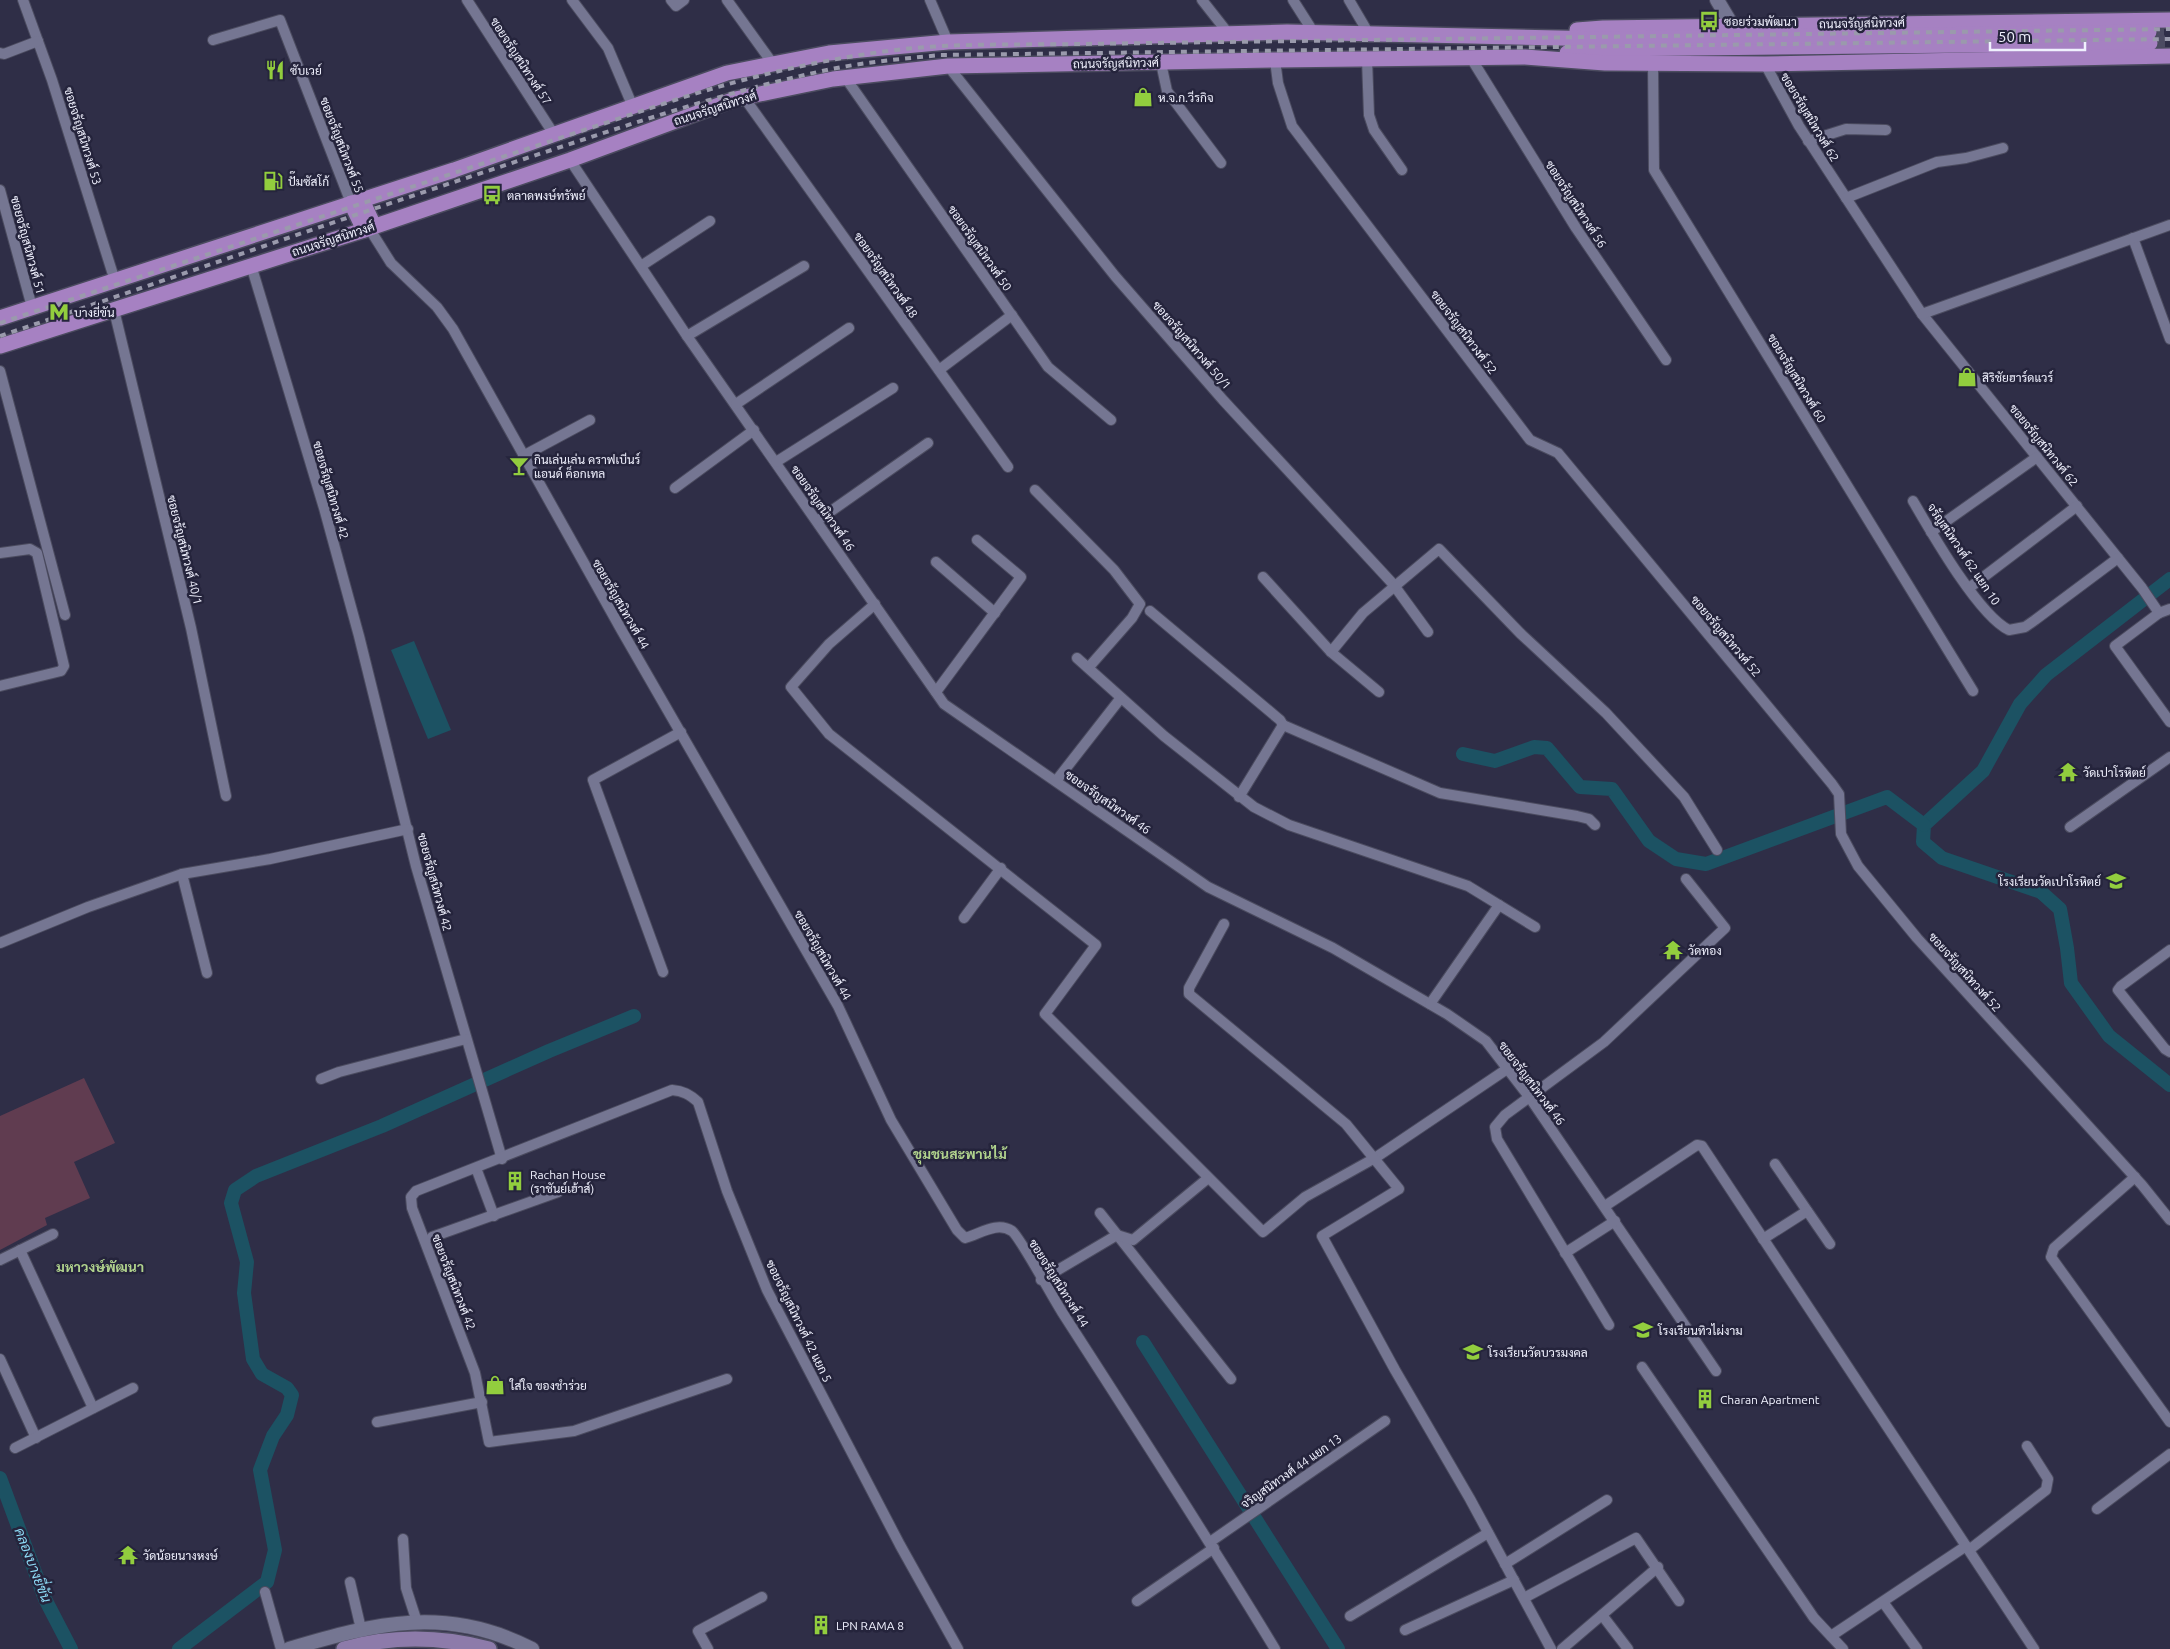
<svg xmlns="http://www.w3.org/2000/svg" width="2170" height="1649" font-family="Ubuntu,Sarabun,sans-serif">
<rect width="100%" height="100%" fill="#2f2e47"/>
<!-- green -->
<path fill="#603c50" d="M 84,1078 L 115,1143 L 74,1162 L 90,1198 L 45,1218 L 47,1225 L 0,1250 L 0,1116 Z"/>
<!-- water -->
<path fill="#1c5263" d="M 414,641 L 451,730 L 428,739 L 391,650 Z"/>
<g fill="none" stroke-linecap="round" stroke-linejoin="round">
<!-- canal -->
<g stroke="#1c5263" stroke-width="14">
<path d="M 2170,579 L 2046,675 L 2020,704 L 1983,771 L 1924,825 L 1923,842 L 1942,858 L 2041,892 L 2060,909 L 2067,948 L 2071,983 L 2109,1036 L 2170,1085"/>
<path d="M 1463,754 L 1495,761 L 1534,747 L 1547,748 L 1580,787 L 1612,789 L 1649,841 L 1676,859 L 1706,864 L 1887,797 L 1924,825"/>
<path d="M 1143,1342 L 1338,1649"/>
<path d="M 0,1478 L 45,1599 L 71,1649"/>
<path d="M 179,1649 L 267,1582 L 275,1550 L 260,1470 L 273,1436 L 287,1415 L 292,1395 L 287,1388 L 262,1374 L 253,1359 L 244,1293 L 247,1262 L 231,1203 L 235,1190 L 256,1176 L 382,1126 L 549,1051 L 634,1016"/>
</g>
<!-- primary-tunnel -->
<g stroke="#4c4b62" stroke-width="15" stroke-dasharray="15 8" stroke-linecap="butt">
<path d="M 2149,32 L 2170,32"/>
<path d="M 2150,43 L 2170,43"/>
</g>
<defs>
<g id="minor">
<path d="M 23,0 L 52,80 L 115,281"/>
<path d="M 467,0 L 555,136"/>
<path d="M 572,0 L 608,48 L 633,107"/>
<path d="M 671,0 L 676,6 L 684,0"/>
<path d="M 727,0 L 773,64"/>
<path d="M 930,0 L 948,42"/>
<path d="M 1202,0 L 1228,33"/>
<path d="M 1293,0 L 1314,33"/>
<path d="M 1349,0 L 1369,34"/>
<path d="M 213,40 L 280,20 L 351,203"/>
<path d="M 0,53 L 4,54 L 38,41"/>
<path d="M 1471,58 L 1576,228 L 1666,360"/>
<path d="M 1367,59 L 1369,115 L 1374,130 L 1402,170"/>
<path d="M 1275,60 L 1278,83 L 1292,126 L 1530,440 L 1558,453 L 1832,784 L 1839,794 L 1841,834 L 1858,866 L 1917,938 L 2142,1185 L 2170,1220"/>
<path d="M 1161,63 L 1167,91 L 1221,163"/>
<path d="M 1653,63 L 1654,170 L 1973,691"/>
<path d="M 1765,64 L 1799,126 L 1922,314 L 2142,588 L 2159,613"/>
<path d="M 948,66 L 1115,276 L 1223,400 L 1393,584 L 1428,632"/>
<path d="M 845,77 L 1048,367 L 1111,420"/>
<path d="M 743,96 L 1008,467"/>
<path d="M 1808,141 L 1846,129 L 1886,130"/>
<path d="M 570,160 L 687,336 L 944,704 L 1208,887 L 1333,948 L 1447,1014 L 1486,1041 L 1530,1098 L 1716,1371"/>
<path d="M 0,190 L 32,307"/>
<path d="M 1846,198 L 1937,162 L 1966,158 L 2003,148"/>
<path d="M 369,228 L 391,263 L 437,307 L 453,329 L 622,631 L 838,1006 L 891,1120 L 957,1230 L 965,1238 C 980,1234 997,1221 1012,1231 C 1020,1237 1053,1298 1062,1312 C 1134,1424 1206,1535 1275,1649"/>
<path d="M 2133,238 L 2170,339"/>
<path d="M 251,265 L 324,508 L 359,636 L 416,866 L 502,1159"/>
<path d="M 641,266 L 710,221"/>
<path d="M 114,310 L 191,628 L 226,796"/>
<path d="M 1922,314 L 2170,225"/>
<path d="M 687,336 L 804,266"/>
<path d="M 939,370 L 1012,315"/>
<path d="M 0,371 L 65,615"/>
<path d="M 736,404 L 849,328"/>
<path d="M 523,456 L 590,420"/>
<path d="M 776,462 L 893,388"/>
<path d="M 675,488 L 754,430"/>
<path d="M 1035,490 L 1114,570 L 1140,604 L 1132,618 L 1089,667"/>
<path d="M 1913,501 C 1931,532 1979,616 2009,630 L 2025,627 L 2035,620 L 2118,558"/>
<path d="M 817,521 L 928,443"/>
<path d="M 1931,532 L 2037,457"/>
<path d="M 0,553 L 30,549 L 37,553 L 64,666 L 61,671 L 0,686"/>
<path d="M 936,562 L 995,613"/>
<path d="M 1263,577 L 1331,652 L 1379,692"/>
<path d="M 1969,588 L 2077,506"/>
<path d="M 875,604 L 829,644 L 791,687 L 829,734 L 1096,945 L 1045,1014 L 1263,1232 L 1305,1197 L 1375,1158 L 1507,1069"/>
<path d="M 2170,609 L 2159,613 L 2115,646 L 2170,722"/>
<path d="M 1150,611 L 1280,720 L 1283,725"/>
<path d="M 1331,652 L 1363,613 L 1439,549 L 1520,633 L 1606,713 L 1684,797 L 1717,850"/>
<path d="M 1077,658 L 1164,736 L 1254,807 L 1289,825 L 1468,886 L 1535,927"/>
<path d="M 936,692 L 1021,577 L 977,540"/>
<path d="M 1056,781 L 1120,699"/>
<path d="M 1239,797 L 1283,725 L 1440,793 L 1577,816 L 1589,819 L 1595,825"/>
<path d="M 2070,827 L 2170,757"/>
<path d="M 182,874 L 207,973"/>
<path d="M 964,918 L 1001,868"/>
<path d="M 1224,924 L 1189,988 L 1189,994 L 1346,1124 L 1399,1189 L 1322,1236 L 1395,1370 L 1470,1499 L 1551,1649"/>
<path d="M 0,943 L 88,907 L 182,874 L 270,859 L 408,829"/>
<path d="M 2170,950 L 2121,986 L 2118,990 L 2165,1049 L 2170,1052"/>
<path d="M 663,972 L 593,780 L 681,732"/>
<path d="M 1430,1004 L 1499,905"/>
<path d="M 321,1079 L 339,1072 L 466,1039"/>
<path d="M 1775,1164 L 1830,1244"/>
<path d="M 476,1168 L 494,1216"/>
<path d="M 2135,1177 L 2054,1248 L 2051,1257 L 2170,1422"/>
<path d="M 1605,1206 L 1697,1145 L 1702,1146 L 2034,1649"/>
<path d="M 1100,1213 L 1231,1379"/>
<path d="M 432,1237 L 558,1192"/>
<path d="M 1763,1239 L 1807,1211"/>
<path d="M 20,1250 L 93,1408"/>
<path d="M 1565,1253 L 1615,1221"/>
<path d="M 0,1260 L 53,1234"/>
<path d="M 1041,1280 L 1117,1235 L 1133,1240 L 1207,1179"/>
<path d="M 1609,1325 L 1497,1139 L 1495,1127 L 1505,1115 L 1604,1042 L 1725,928 L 1686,879"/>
<path d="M 0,1359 L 36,1438"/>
<path d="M 1642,1367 L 1814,1618 L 1843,1649"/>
<path d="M 727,1379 L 574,1431 L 489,1442 L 475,1373 L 412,1208 L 411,1197 L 416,1191 L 672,1090 C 683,1091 689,1094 698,1102 L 727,1191 L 767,1290 L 900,1545 L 958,1649"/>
<path d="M 377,1422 L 482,1402"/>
<path d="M 15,1448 L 133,1388"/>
<path d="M 2097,1509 L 2170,1454"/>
<path d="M 403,1539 L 406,1588 L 417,1622"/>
<path d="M 1210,1542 L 1385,1421"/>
<path d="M 1969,1550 L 2046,1490 L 2048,1479 L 2027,1446"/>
<path d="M 1505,1564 L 1607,1500"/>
<path d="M 350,1582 L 361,1629"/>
<path d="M 265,1592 L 281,1649"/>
<path d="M 1524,1598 L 1636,1538 L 1679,1601"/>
<path d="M 1137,1601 L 1214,1548"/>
<path d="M 1883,1602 L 1917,1649"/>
<path d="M 1602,1615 L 1628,1649"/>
<path d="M 1350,1616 L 1488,1533"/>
<path d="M 1405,1630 L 1514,1580"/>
<path d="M 1831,1636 L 1966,1546"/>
<path d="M 708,1649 L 698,1631 L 762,1597"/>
<path d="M 1562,1649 L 1658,1567"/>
</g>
<g id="tertiary">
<path d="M 1717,0 L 1732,25"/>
<path d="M 289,1649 C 376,1623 446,1605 532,1649"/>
</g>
<path id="secondary" d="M 344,1649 C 393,1635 440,1636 489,1649"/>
<g id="primary">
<path d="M 1577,30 L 1603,28 L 2170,20"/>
<path d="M 1567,53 L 1606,49 L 2150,43"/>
<path d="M 362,200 L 374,226"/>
<path d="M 351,203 L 364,230"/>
<path d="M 0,318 L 454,170 L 727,73 L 829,53 L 948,42 L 1287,32 L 1605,39 L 2149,32"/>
<path d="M 0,346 L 364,230 L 570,160 L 735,99 L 833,79 L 948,66 L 1275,60 L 1525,57 L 1605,63 L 1765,64 L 2170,56"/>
</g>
</defs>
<!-- minor casing -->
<use href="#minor" stroke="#4b4b5f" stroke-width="12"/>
<!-- tertiary casing -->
<use href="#tertiary" stroke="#4b4b5f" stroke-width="16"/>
<!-- secondary casing -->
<use href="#secondary" stroke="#4b4b5f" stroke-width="18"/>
<!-- primary casing -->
<use href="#primary" stroke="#4b4b5f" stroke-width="18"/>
<!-- minor -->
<use href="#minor" stroke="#757692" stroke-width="10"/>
<!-- tertiary -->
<use href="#tertiary" stroke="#757692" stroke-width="14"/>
<!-- secondary -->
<use href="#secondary" stroke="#8d7baa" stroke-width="15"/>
<!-- primary -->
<use href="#primary" stroke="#a681c2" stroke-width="15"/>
<!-- rail -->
<g stroke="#9a9aac" stroke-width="4" stroke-dasharray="6 6" stroke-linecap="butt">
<path d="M 0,323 L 681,98 C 755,75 827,58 904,49 C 960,43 1022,45 1078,44 L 2170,29"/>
<path d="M 0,336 C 175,277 349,216 524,159 C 625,126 724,92 827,70 C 864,62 902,59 940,55 L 2170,39"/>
</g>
</g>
<!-- icons -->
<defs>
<symbol id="bus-bare" viewBox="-9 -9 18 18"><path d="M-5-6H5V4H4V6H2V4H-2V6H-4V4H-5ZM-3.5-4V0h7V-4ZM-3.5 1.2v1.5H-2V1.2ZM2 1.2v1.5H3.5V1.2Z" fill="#92cd3e" stroke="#25243c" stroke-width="2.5" paint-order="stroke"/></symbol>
<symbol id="restaurant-bare" viewBox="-9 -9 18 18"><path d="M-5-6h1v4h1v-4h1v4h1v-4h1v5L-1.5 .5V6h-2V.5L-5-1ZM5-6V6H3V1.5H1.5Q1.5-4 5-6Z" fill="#92cd3e" stroke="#25243c" stroke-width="2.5" paint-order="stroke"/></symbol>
<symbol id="shop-bare" viewBox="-9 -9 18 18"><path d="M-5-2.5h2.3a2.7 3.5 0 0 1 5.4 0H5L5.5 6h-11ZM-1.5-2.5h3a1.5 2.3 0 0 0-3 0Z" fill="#92cd3e" stroke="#25243c" stroke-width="2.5" paint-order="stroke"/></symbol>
<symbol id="fuel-bare" viewBox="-9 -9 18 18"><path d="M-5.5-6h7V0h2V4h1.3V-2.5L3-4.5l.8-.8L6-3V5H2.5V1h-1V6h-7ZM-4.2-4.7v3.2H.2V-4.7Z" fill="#92cd3e" stroke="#25243c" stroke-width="2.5" paint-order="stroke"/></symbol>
<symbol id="metro-bare" viewBox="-9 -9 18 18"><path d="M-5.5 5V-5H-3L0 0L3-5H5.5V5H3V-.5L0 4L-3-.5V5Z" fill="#92cd3e" stroke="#25243c" stroke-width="2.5" paint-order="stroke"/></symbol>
<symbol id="bar-bare" viewBox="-9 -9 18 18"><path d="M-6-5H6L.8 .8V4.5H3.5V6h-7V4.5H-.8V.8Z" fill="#92cd3e" stroke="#25243c" stroke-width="2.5" paint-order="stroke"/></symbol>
<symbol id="temple-bare" viewBox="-9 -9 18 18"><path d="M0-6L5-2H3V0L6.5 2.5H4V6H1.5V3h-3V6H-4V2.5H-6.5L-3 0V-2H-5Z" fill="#92cd3e" stroke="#25243c" stroke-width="2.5" paint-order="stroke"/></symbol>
<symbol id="school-bare" viewBox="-9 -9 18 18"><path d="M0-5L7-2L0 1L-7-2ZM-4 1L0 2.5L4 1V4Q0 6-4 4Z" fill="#92cd3e" stroke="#25243c" stroke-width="2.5" paint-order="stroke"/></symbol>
<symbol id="building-bare" viewBox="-9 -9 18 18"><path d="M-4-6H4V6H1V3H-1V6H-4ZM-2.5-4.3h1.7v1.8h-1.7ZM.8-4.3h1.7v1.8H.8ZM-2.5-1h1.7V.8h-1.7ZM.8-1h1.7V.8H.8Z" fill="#92cd3e" stroke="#25243c" stroke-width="2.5" paint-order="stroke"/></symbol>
</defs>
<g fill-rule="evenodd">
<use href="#bus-bare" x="1695" y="7" width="28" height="28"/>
<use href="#restaurant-bare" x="261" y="56" width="28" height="28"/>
<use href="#shop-bare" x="1129" y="83" width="28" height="28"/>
<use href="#fuel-bare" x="259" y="167" width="28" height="28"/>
<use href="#bus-bare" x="478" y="181" width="28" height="28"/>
<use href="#metro-bare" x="45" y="298" width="28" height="28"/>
<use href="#shop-bare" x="1953" y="363" width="28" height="28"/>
<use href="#bar-bare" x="505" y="452" width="28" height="28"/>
<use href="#temple-bare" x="2054" y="758" width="28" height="28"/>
<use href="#school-bare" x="2102" y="867" width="28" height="28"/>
<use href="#temple-bare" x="1659" y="936" width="28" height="28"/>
<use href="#building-bare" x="501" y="1167" width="28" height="28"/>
<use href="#school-bare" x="1629" y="1316" width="28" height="28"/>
<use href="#school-bare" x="1459" y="1338" width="28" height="28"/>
<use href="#shop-bare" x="481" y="1371" width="28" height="28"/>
<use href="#building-bare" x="1691" y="1385" width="28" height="28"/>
<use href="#temple-bare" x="114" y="1541" width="28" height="28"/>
<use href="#building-bare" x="807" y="1611" width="28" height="28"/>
</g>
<g text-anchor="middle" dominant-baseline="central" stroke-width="5" stroke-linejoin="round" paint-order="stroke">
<!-- poi labels -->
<g font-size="12" fill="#f0f1fe" stroke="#25243c" text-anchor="start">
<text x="1724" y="21">ซอยร่วมพัฒนา</text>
<text x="290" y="70">ซับเวย์</text>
<text x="1158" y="97">ห.จ.ก.วีรกิจ</text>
<text x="288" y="181">ปั๊มซัสโก้</text>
<text x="507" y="195">ตลาดพงษ์ทรัพย์</text>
<text x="74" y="312">บางยี่ขัน</text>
<text x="1982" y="377">สิริชัยฮาร์ดแวร์</text>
<text x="534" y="459">กินเล่นเล่น คราฟเบีนร์<tspan x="534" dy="14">แอนด์ ค็อกเทล</tspan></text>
<text x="2083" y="772">วัดเปาโรหิตย์</text>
<text x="2101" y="881" text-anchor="end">โรงเรียนวัดเปาโรหิตย์</text>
<text x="1688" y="950">วัดทอง</text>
<text x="530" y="1174">Rachan House<tspan x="530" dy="14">(ราชันย์เฮ้าส์)</tspan></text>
<text x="1658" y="1330">โรงเรียนทิวไผ่งาม</text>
<text x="1488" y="1352">โรงเรียนวัดบวรมงคล</text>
<text x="510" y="1385">ใส่ใจ ของชำร่วย</text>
<text x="1720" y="1399">Charan Apartment</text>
<text x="143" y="1555">วัดน้อยนางหงษ์</text>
<text x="836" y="1625">LPN RAMA 8</text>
</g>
<!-- street labels -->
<g font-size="12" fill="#f0f1fe" stroke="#25243c">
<text transform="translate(1862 23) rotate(-1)">ถนนจรัญสนิทวงศ์</text>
<text transform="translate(521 61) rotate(57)">ซอยจรัญสนิทวงศ์ 57</text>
<text transform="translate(1116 63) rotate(-1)">ถนนจรัญสนิทวงศ์</text>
<text transform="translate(715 108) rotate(-18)">ถนนจรัญสนิทวงศ์</text>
<text transform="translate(1810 117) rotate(59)">ซอยจรัญสนิทวงศ์ 62</text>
<text transform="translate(83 136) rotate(73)">ซอยจรัญสนิทวงศ์ 53</text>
<text transform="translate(342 145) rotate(69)">ซอยจรัญสนิทวงศ์ 55</text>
<text transform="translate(1576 204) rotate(57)">ซอยจรัญสนิทวงศ์ 56</text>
<text transform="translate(333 239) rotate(-18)">ถนนจรัญสนิทวงศ์</text>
<text transform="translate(28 245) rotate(75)">ซอยจรัญสนิทวงศ์ 51</text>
<text transform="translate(980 248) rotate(55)">ซอยจรัญสนิทวงศ์ 50</text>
<text transform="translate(886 275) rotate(55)">ซอยจรัญสนิทวงศ์ 48</text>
<text transform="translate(1464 332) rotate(53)">ซอยจรัญสนิทวงศ์ 52</text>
<text transform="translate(1192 345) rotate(49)">ซอยจรัญสนิทวงศ์ 50/1</text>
<text transform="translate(1797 378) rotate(59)">ซอยจรัญสนิทวงศ์ 60</text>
<text transform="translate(2044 445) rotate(51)">ซอยจรัญสนิทวงศ์ 62</text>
<text transform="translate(331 490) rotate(74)">ซอยจรัญสนิทวงศ์ 42</text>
<text transform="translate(823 508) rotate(55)">ซอยจรัญสนิทวงศ์ 46</text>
<text transform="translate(185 550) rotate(76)">ซอยจรัญสนิทวงศ์ 40/1</text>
<text transform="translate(1964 554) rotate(56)">จรัญสนิทวงศ์ 62 แยก 10</text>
<text transform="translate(621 604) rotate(60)">ซอยจรัญสนิทวงศ์ 44</text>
<text transform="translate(1726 636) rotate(50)">ซอยจรัญสนิทวงศ์ 52</text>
<text transform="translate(1108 802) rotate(35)">ซอยจรัญสนิทวงศ์ 46</text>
<text transform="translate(435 882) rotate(75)">ซอยจรัญสนิทวงศ์ 42</text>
<text transform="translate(823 955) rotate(60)">ซอยจรัญสนิทวงศ์ 44</text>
<text transform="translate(1965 972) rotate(48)">ซอยจรัญสนิทวงศ์ 52</text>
<text transform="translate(1532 1083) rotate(53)">ซอยจรัญสนิทวงศ์ 46</text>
<text transform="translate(454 1282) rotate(69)">ซอยจรัญสนิทวงศ์ 42</text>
<text transform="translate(1059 1283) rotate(58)">ซอยจรัญสนิทวงศ์ 44</text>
<text transform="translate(799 1321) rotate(64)">ซอยจรัญสนิทวงศ์ 42 แยก 5</text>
<text transform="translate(1291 1471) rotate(-35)">จริญสนิทวงศ์ 44 แยก 13</text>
</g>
<!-- neighbourhood labels -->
<g font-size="14" font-weight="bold" fill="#b1d38d" stroke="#25243c">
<text x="960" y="1154">ชุมชนสะพานไม้</text>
<text x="100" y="1267">มหาวงษ์พัฒนา</text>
</g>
<!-- water labels -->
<g font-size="14" font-style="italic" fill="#8edcf7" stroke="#25243c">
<text transform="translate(33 1565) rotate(69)">คลองบางยี่ขัน</text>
</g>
</g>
<!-- scale -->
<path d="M1990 42v8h95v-8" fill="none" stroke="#f0f1fe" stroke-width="2.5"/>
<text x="1998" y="42" font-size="15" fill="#f0f1fe" stroke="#25243c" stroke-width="4" paint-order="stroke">50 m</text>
</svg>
